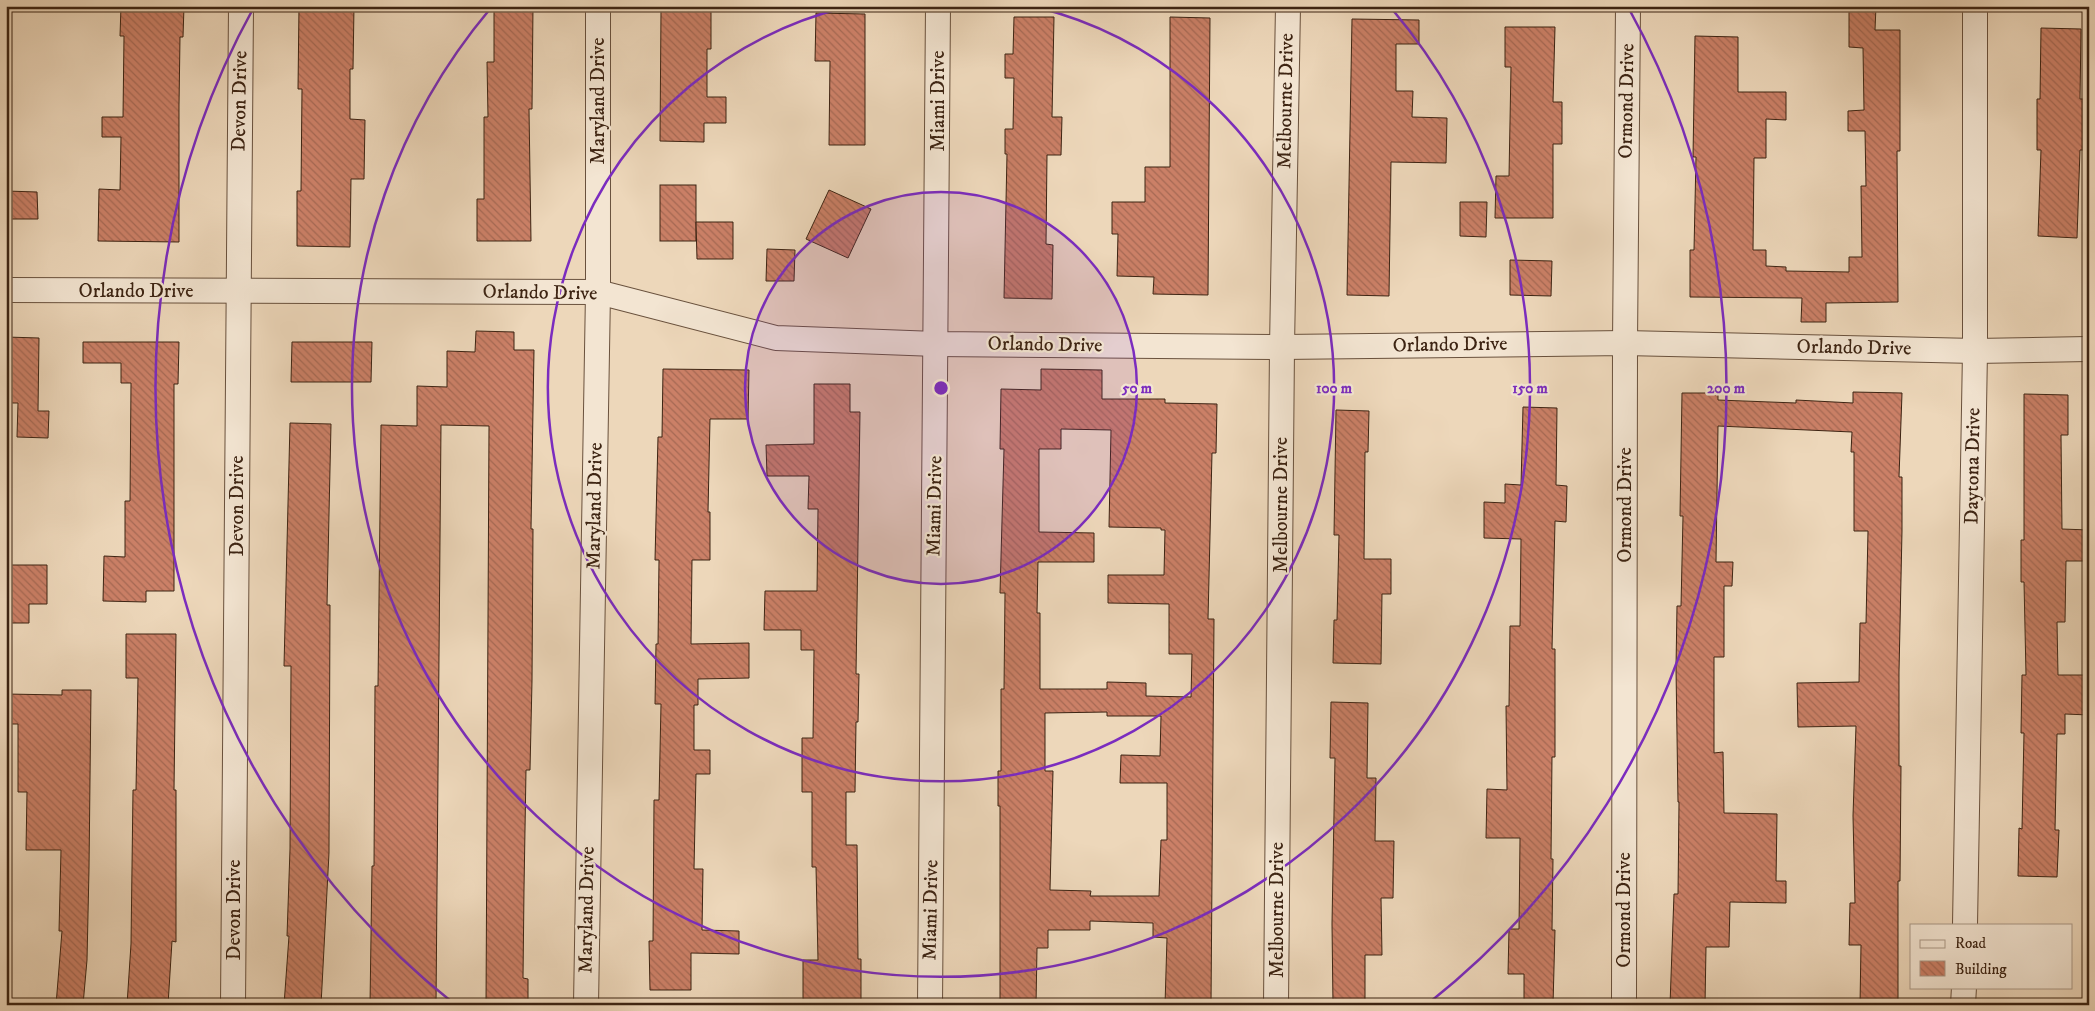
<svg xmlns="http://www.w3.org/2000/svg" width="2095" height="1011" font-family="'IM FELL DW Pica',serif">
<defs>
<pattern id="building-back-hatch" width="6" height="6" patternUnits="userSpaceOnUse" patternTransform="scale(1.25)"><rect width="6" height="6" fill="#cb8067"/><path d="M-1 5l2 2M0 0l6 6M5-1l2 2" fill="none" stroke="#a66954"/></pattern>
</defs>
<rect width="100%" height="100%" fill="#edd7ba"/>
<filter id="stains"><feTurbulence type="fractalNoise" baseFrequency=".004" numOctaves="4"/><feColorMatrix values="0 0 0 0 .2 0 0 0 0 .09 0 0 0 0 .02 0 0 0 .5 -.17"/></filter>
<radialGradient id="worn" r=".72"><stop offset=".6" stop-color="#630" stop-opacity="0"/><stop offset="1" stop-color="#630" stop-opacity=".3"/></radialGradient>
<!-- building -->
<g fill="url(#building-back-hatch)" stroke="#3d2413" fill-rule="evenodd">
<path d="M 121,6 L 184,6 L 183,37 L 180,37 L 179,106 L 179,242 L 98,241 L 99,189 L 120,190 L 121,137 L 102,137 L 102,117 L 123,117 L 124,36 L 120,36 Z"/>
<path d="M 299,6 L 354,6 L 353,69 L 350,69 L 350,119 L 365,120 L 364,179 L 351,179 L 350,247 L 297,246 L 297,191 L 301,191 L 302,89 L 298,89 Z"/>
<path d="M 494,6 L 533,6 L 532,109 L 529,109 L 531,241 L 477,241 L 477,199 L 484,199 L 484,117 L 488,117 L 487,62 L 494,62 Z"/>
<path d="M 1849,6 L 1876,6 L 1875,30 L 1900,30 L 1900,151 L 1897,151 L 1898,302 L 1826,303 L 1826,322 L 1801,322 L 1802,298 L 1690,297 L 1690,250 L 1694,250 L 1696,157 L 1693,157 L 1695,36 L 1738,37 L 1738,92 L 1786,92 L 1786,120 L 1766,119 L 1766,158 L 1754,158 L 1753,250 L 1766,250 L 1766,266 L 1786,267 L 1786,271 L 1849,272 L 1849,257 L 1862,257 L 1861,186 L 1866,186 L 1865,131 L 1848,131 L 1848,111 L 1864,110 L 1863,48 L 1849,47 Z"/>
<path d="M 661,10 L 711,10 L 711,49 L 707,49 L 707,97 L 726,97 L 726,123 L 704,123 L 704,142 L 660,141 Z"/>
<path d="M 816,13 L 865,14 L 865,145 L 829,145 L 830,61 L 815,61 Z"/>
<path d="M 1014,17 L 1054,17 L 1052,117 L 1062,117 L 1061,155 L 1047,155 L 1046,244 L 1053,245 L 1052,299 L 1004,298 L 1007,154 L 1005,154 L 1005,129 L 1013,129 L 1014,78 L 1005,78 L 1005,54 L 1013,54 Z"/>
<path d="M 1170,17 L 1210,18 L 1208,295 L 1153,294 L 1154,277 L 1117,276 L 1118,234 L 1112,234 L 1112,202 L 1145,202 L 1145,167 L 1170,167 Z"/>
<path d="M 1352,19 L 1419,20 L 1419,44 L 1396,44 L 1396,91 L 1413,91 L 1412,117 L 1447,118 L 1446,163 L 1391,162 L 1389,296 L 1347,295 Z"/>
<path d="M 1505,27 L 1555,27 L 1553,102 L 1562,102 L 1562,144 L 1553,144 L 1553,218 L 1495,218 L 1496,176 L 1509,176 L 1511,67 L 1505,67 Z"/>
<path d="M 2041,28 L 2081,29 L 2080,99 L 2083,99 L 2083,150 L 2080,150 L 2077,238 L 2038,236 L 2041,150 L 2037,150 L 2037,99 L 2040,99 Z"/>
<rect x="660" y="185" width="36" height="56"/>
<path d="M 829,190 L 871,209 L 848,258 L 806,239 Z"/>
<path d="M 6,191 L 37,192 L 38,219 L 6,219 Z"/>
<path d="M 1460,202 L 1487,202 L 1486,237 L 1460,236 Z"/>
<path d="M 696,222 L 733,222 L 733,259 L 697,259 Z"/>
<path d="M 767,249 L 795,250 L 794,281 L 766,281 Z"/>
<path d="M 1510,260 L 1552,261 L 1551,296 L 1510,295 Z"/>
<path d="M 476,331 L 514,332 L 514,350 L 534,350 L 531,529 L 533,529 L 532,681 L 530,770 L 526,770 L 524,889 L 523,978 L 528,979 L 528,1005 L 486,1005 L 489,426 L 441,425 L 436,1005 L 370,1005 L 372,866 L 374,866 L 375,686 L 378,686 L 381,425 L 417,426 L 417,386 L 447,387 L 447,351 L 475,352 Z"/>
<path d="M 6,337 L 39,338 L 38,411 L 49,411 L 48,438 L 17,437 L 18,403 L 6,403 Z"/>
<path d="M 83,342 L 179,342 L 178,384 L 174,384 L 174,591 L 146,591 L 146,602 L 103,601 L 104,556 L 125,557 L 125,501 L 130,501 L 131,383 L 121,383 L 121,363 L 83,363 Z"/>
<path d="M 292,342 L 372,342 L 371,382 L 291,382 Z"/>
<path d="M 663,369 L 749,370 L 748,419 L 710,419 L 708,512 L 710,512 L 710,560 L 692,560 L 691,644 L 749,643 L 749,678 L 698,679 L 698,705 L 694,705 L 694,750 L 710,750 L 710,774 L 696,774 L 694,869 L 703,869 L 702,930 L 739,931 L 739,954 L 691,953 L 691,990 L 650,990 L 649,941 L 653,941 L 654,800 L 659,800 L 661,704 L 655,704 L 656,644 L 658,644 L 659,560 L 655,560 L 658,437 L 662,437 Z"/>
<path d="M 1041,369 L 1102,370 L 1102,399 L 1165,399 L 1165,403 L 1217,404 L 1216,453 L 1212,453 L 1208,619 L 1214,619 L 1211,1005 L 1165,1005 L 1167,938 L 1153,937 L 1153,923 L 1090,921 L 1090,930 L 1048,930 L 1048,948 L 1037,948 L 1036,1005 L 1000,1005 L 1000,806 L 998,806 L 998,771 L 1001,771 L 1001,689 L 1004,689 L 1005,593 L 1000,593 L 1004,449 L 1000,449 L 1001,389 L 1041,390 ZM 1061,429 L 1111,430 L 1109,527 L 1161,528 L 1161,530 L 1165,530 L 1164,575 L 1108,575 L 1108,603 L 1169,604 L 1169,654 L 1192,654 L 1191,697 L 1146,696 L 1146,683 L 1107,682 L 1107,689 L 1040,689 L 1040,613 L 1037,613 L 1038,562 L 1094,562 L 1094,533 L 1039,532 L 1039,449 L 1061,449 ZM 1107,712 L 1107,716 L 1161,716 L 1160,756 L 1121,755 L 1120,783 L 1167,783 L 1167,840 L 1161,840 L 1159,896 L 1090,896 L 1091,891 L 1050,890 L 1053,771 L 1045,771 L 1045,713 Z"/>
<path d="M 814,384 L 850,384 L 850,412 L 860,412 L 856,674 L 859,674 L 858,722 L 856,722 L 855,792 L 846,792 L 846,845 L 857,845 L 858,959 L 861,959 L 861,1005 L 803,1005 L 803,960 L 818,960 L 816,867 L 812,867 L 812,792 L 802,792 L 802,738 L 813,738 L 814,650 L 801,650 L 801,630 L 764,630 L 765,591 L 817,591 L 818,509 L 808,509 L 809,476 L 767,476 L 766,445 L 814,444 Z"/>
<path d="M 1853,392 L 1902,393 L 1899,477 L 1902,477 L 1902,531 L 1899,672 L 1899,766 L 1901,766 L 1900,881 L 1898,881 L 1898,1005 L 1860,1005 L 1861,945 L 1849,945 L 1850,903 L 1855,903 L 1853,816 L 1856,726 L 1798,727 L 1797,683 L 1859,682 L 1860,623 L 1866,623 L 1868,531 L 1854,531 L 1854,452 L 1851,452 L 1852,432 L 1718,426 L 1716,562 L 1733,562 L 1732,586 L 1724,586 L 1724,657 L 1714,657 L 1714,753 L 1723,752 L 1724,813 L 1777,814 L 1776,881 L 1786,881 L 1786,903 L 1730,902 L 1729,947 L 1706,947 L 1705,1005 L 1670,1005 L 1674,894 L 1678,894 L 1679,802 L 1678,802 L 1676,668 L 1677,606 L 1681,606 L 1683,516 L 1680,516 L 1682,393 L 1718,393 L 1718,400 L 1796,403 L 1796,400 L 1853,403 Z"/>
<path d="M 2024,394 L 2068,395 L 2068,435 L 2061,435 L 2062,529 L 2089,530 L 2089,561 L 2066,561 L 2065,622 L 2057,622 L 2058,675 L 2089,675 L 2089,715 L 2065,714 L 2065,734 L 2057,734 L 2055,830 L 2059,830 L 2057,877 L 2018,876 L 2019,828 L 2022,829 L 2024,733 L 2021,733 L 2022,675 L 2026,675 L 2024,582 L 2021,582 L 2021,540 L 2024,540 Z"/>
<path d="M 1523,407 L 1557,408 L 1556,485 L 1567,486 L 1566,522 L 1555,521 L 1552,649 L 1555,649 L 1555,757 L 1552,757 L 1551,859 L 1553,859 L 1552,930 L 1555,930 L 1553,1005 L 1524,1005 L 1524,974 L 1508,974 L 1509,929 L 1519,929 L 1520,838 L 1486,838 L 1487,789 L 1507,790 L 1506,706 L 1509,706 L 1510,626 L 1520,626 L 1521,539 L 1484,538 L 1484,502 L 1505,503 L 1505,484 L 1521,485 Z"/>
<path d="M 1336,410 L 1369,411 L 1368,452 L 1365,452 L 1364,559 L 1391,559 L 1391,594 L 1382,594 L 1381,664 L 1333,663 L 1334,620 L 1337,620 L 1339,535 L 1334,535 Z"/>
<path d="M 290,423 L 331,424 L 327,605 L 330,605 L 329,853 L 321,1005 L 284,1005 L 289,936 L 287,936 L 290,849 L 291,666 L 284,666 Z"/>
<path d="M 11,565 L 47,565 L 47,604 L 29,604 L 29,623 L 6,623 L 6,584 L 11,584 Z"/>
<path d="M 126,634 L 176,634 L 174,790 L 176,790 L 176,942 L 172,941 L 168,1005 L 127,1005 L 131,944 L 133,790 L 136,790 L 138,678 L 126,678 Z"/>
<path d="M 62,690 L 91,690 L 89,869 L 87,960 L 83,1005 L 56,1005 L 62,931 L 59,931 L 61,850 L 26,850 L 27,792 L 18,792 L 18,724 L 6,724 L 6,694 L 62,695 Z"/>
<path d="M 1331,702 L 1368,703 L 1367,778 L 1376,778 L 1375,841 L 1394,841 L 1393,898 L 1381,898 L 1382,955 L 1365,955 L 1365,1005 L 1333,1005 L 1332,924 L 1335,758 L 1330,758 Z"/>
</g>
<g fill="none" stroke-linecap="round" stroke-linejoin="round">
<defs>
<g id="street">
<path d="M 6,290 L 598,292 L 776,338 L 936,344 L 1282,347 L 1625,343 L 1975,351 L 2089,349"/>
<path d="M 1965,925 L 1975,351 L 1975,6"/>
<path d="M 233,1005 L 241,6"/>
<path d="M 586,1005 L 598,292 L 598,6"/>
<path d="M 930,1005 L 938,6"/>
<path d="M 1276,1005 L 1282,347 L 1288,6"/>
<path d="M 1624,1005 L 1625,343 L 1628,6"/>
<path d="M 1963,1005 L 1964,987"/>
</g>
</defs>
<!-- street casing -->
<use href="#street" stroke="#69513d" stroke-width="26"/>
<!-- street -->
<use href="#street" stroke="#f3e5d2" stroke-width="24"/>
</g>
<!-- distance rings -->
<circle cx="941" cy="388" r="196" fill="#7b2cbf" fill-opacity=".12"/>
<g fill="none" stroke="#7b2cbf" stroke-width="2.5">
<circle cx="941" cy="388" r="196"/>
<path d="M1036 7A393 393 0 1 1 846 7"/>
<path d="M1392 9A589 589 0 1 1 490 9"/>
<path d="M452 1002A785 785 0 0 1 254 7M1628 7A785 785 0 0 1 1430 1002"/>
</g>
<g text-anchor="middle" dominant-baseline="central" stroke-width="4.5" stroke-linejoin="round" paint-order="stroke">
<!-- street labels -->
<g font-size="20" fill="#3d2413" stroke="#f3e5d2">
<text transform="translate(240 101) rotate(-89)">Devon Drive</text>
<text transform="translate(598 101) rotate(-90)">Maryland Drive</text>
<text transform="translate(938 101) rotate(-90)">Miami Drive</text>
<text transform="translate(1286 101) rotate(-89)">Melbourne Drive</text>
<text transform="translate(1627 101) rotate(-89)">Ormond Drive</text>
<text x="136" y="291">Orlando Drive</text>
<text transform="translate(540 293) rotate(1)">Orlando Drive</text>
<text transform="translate(1045 345) rotate(1)">Orlando Drive</text>
<text transform="translate(1450 345) rotate(-1)">Orlando Drive</text>
<text transform="translate(1854 348) rotate(1)">Orlando Drive</text>
<text transform="translate(1973 466) rotate(-89)">Daytona Drive</text>
<text transform="translate(1281 505) rotate(-90)">Melbourne Drive</text>
<text transform="translate(1625 505) rotate(-90)">Ormond Drive</text>
<text transform="translate(237 506) rotate(-90)">Devon Drive</text>
<text transform="translate(595 506) rotate(-89)">Maryland Drive</text>
<text transform="translate(935 506) rotate(-89)">Miami Drive</text>
<text transform="translate(234 910) rotate(-90)">Devon Drive</text>
<text transform="translate(587 910) rotate(-89)">Maryland Drive</text>
<text transform="translate(931 910) rotate(-89)">Miami Drive</text>
<text transform="translate(1277 910) rotate(-90)">Melbourne Drive</text>
<text transform="translate(1624 910) rotate(-90)">Ormond Drive</text>
</g>
</g>
<circle cx="941" cy="388" r="8" fill="#7b2cbf" stroke="#f3e5d2" stroke-width="2.5"/>
<g font-size="15" text-anchor="middle" font-weight="bold" fill="#7b2cbf" stroke="#f3e5d2" stroke-width="4.5" stroke-linejoin="round" paint-order="stroke">
<text x="1137" y="393">50 m</text>
<text x="1334" y="393">100 m</text>
<text x="1530" y="393">150 m</text>
<text x="1726" y="393">200 m</text>
</g>
<!-- margin -->
<rect width="2095" height="1011" fill="none" stroke="#edd7ba" stroke-width="25"/>
<rect x="8" y="8" width="2080" height="996" fill="none" stroke="#3d2413" stroke-width="2.5"/>
<rect x="12" y="12" width="2070" height="986" fill="none" stroke="#3d2413"/>
<!-- legend -->
<rect x="1910" y="924" width="162" height="65" fill="#f3e5d2" stroke="#aa9886"/>
<rect x="1920" y="940" width="25" height="8" fill="#f3e5d2" stroke="#aa9886"/>
<text x="1955" y="948" font-size="15" fill="#3d2413">Road</text>
<rect x="1920" y="961" width="25" height="15" fill="url(#building-back-hatch)" stroke="#aa9886"/>
<text x="1955" y="974" font-size="15" fill="#3d2413">Building</text>
<rect width="100%" height="100%" filter="url(#stains)"/>
<rect width="100%" height="100%" fill="url(#worn)"/>
</svg>
